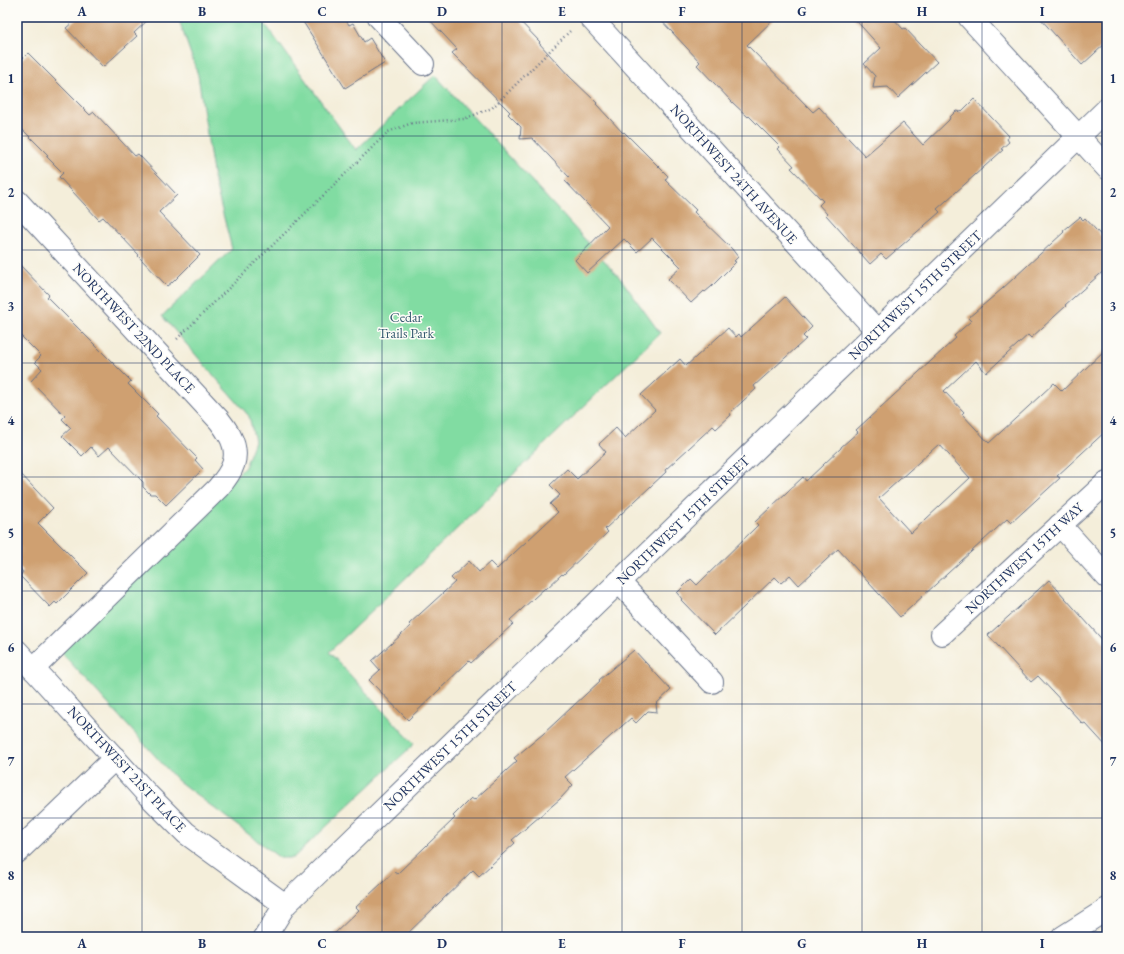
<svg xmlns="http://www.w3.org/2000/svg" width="1124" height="954" font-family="'EB Garamond',serif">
<rect width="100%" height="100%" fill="#fdfcf7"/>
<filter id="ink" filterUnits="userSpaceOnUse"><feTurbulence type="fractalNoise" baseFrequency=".025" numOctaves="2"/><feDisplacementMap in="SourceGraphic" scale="8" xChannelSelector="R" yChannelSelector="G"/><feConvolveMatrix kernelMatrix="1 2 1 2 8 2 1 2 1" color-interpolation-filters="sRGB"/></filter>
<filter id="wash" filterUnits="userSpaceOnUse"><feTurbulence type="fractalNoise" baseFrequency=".012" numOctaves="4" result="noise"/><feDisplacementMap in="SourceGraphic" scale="16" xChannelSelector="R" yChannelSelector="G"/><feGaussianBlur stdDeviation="0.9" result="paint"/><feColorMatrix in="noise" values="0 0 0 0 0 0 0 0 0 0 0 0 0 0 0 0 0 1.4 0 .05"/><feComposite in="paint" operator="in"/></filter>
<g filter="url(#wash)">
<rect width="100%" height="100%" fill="#f4eeda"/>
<!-- green -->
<path fill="#81dca2" stroke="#4e8680" d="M 178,17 L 260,17 L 356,150 L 435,75 L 621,279 L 660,333 L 329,652 L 414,744 L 293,858 L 280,858 L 177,780 L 61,652 L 245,467 L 255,441 L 249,416 L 162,316 L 232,249 L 214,179 L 198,75 Z"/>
<g id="blocks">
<!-- building -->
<g fill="#cfa071" fill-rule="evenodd">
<path d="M 79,17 L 151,17 L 134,33 L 137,36 L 103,67 L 66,28 Z"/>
<path d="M 300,17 L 344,17 L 349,25 L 353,23 L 364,42 L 370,38 L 385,63 L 345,88 Z"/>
<path d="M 427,17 L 516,17 L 540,42 L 539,43 L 569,76 L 597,103 L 596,104 L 623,133 L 624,132 L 668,176 L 665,180 L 696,210 L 694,212 L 732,249 L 738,257 L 734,261 L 736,262 L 711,287 L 705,292 L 704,291 L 691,303 L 668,279 L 681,267 L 652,238 L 637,252 L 624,239 L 587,273 L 575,260 L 608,226 L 565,181 L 569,177 L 532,138 L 520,139 L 521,127 L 508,114 L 510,112 L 452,53 L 457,49 Z"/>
<path d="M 658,17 L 776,17 L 747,45 L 813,112 L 819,107 L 865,156 L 903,123 L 923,145 L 949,120 L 950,117 L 956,111 L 961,112 L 974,99 L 1009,136 L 1007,139 L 1009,142 L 1001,149 L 1003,150 L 937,209 L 940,212 L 886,259 L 881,254 L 870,264 L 826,215 L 827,214 L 819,205 L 823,201 L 791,168 L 794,166 L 778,149 L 780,147 L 749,116 L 748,117 L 732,102 L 697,65 L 700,62 Z"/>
<path d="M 853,17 L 892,17 L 903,29 L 905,28 L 937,62 L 898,98 L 888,87 L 873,88 L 875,76 L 864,64 L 881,48 Z"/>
<path d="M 1039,17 L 1107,17 L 1107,42 L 1082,65 Z"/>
<path d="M 28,53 L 90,115 L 94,112 L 135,156 L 138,154 L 177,195 L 159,212 L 200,255 L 172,283 L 172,282 L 167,286 L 138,256 L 139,255 L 103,217 L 99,220 L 59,177 L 63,173 L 46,156 L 48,155 L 17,124 L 17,64 Z"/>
<path d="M 1080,217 L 1083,220 L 1085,218 L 1107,242 L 1107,268 L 1065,305 L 1066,306 L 1031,338 L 1028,335 L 986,373 L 976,361 L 944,391 L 964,412 L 962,414 L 989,443 L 1054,383 L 1062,391 L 1107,348 L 1107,430 L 1057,476 L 1060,478 L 1011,523 L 1007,519 L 900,617 L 838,549 L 799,585 L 790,575 L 781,583 L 775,577 L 715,635 L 681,600 L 682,599 L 677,593 L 691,579 L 697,585 L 758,525 L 755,522 L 803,477 L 806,481 L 841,448 L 841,447 L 858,432 L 856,430 L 956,338 L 954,336 L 971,321 L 968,318 L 1002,289 L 1064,232 L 1063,231 ZM 939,444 L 970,478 L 911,533 L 879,498 Z"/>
<path d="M 17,262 L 49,295 L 47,297 L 131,381 L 128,384 L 158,414 L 156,416 L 197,458 L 195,460 L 203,469 L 166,505 L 155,494 L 150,494 L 143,487 L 143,482 L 109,447 L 99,456 L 91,447 L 82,456 L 62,436 L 71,428 L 62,419 L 65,416 L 31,381 L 42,369 L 35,362 L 41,356 L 17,332 Z"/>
<path d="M 785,297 L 812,327 L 803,336 L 806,339 L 754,386 L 756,389 L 730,413 L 731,415 L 716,429 L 713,426 L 665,470 L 666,472 L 605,529 L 608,532 L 563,575 L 562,574 L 546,589 L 545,588 L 510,620 L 513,624 L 471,663 L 469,661 L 408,720 L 369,680 L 380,670 L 372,661 L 411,626 L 409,624 L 455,582 L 451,578 L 469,561 L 479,572 L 490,562 L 497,569 L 558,512 L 550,504 L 560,495 L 550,485 L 567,469 L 577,479 L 606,452 L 599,444 L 616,428 L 625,438 L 655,410 L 641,395 L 680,359 L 686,366 L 728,328 L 736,337 L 739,334 L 741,337 Z"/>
<path d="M 17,470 L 53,508 L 38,523 L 88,573 L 57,604 L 55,602 L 50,607 L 20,576 L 23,572 L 17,565 Z"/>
<path d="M 1049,580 L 1107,645 L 1107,747 L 1085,723 L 1083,724 L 1038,676 L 1031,682 L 988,635 Z"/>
<path d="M 634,650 L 671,690 L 656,704 L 657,712 L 648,711 L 636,723 L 631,718 L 565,777 L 573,785 L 560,799 L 512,840 L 515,843 L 479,876 L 473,870 L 404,937 L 331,937 L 359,910 L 356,907 L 394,872 L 397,874 L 455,818 L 453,816 L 471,798 L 474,800 L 517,761 L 514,758 L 543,734 L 600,681 L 599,680 Z"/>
</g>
</g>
</g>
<g filter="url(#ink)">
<use href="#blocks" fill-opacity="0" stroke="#677289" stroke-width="1"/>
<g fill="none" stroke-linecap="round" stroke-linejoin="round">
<defs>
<g id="minor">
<path d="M 379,17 L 423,64"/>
<path d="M 590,17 L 878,332"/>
<path d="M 969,17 L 1107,168"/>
<path d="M 17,201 L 219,420 C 223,425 227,431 230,436 C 241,457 232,472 218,488 L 33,669"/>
<path d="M 1060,525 L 1107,577"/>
<path d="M 619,582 L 712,682"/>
<path d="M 942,634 L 1107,482"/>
<path d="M 17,651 L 148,795 L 186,833 L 285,905"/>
<path d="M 17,852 L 115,758"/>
<path d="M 265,937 L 285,905 L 1107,109"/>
<path d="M 1063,937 L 1107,909"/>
</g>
</defs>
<!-- minor casing -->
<use href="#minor" stroke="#677289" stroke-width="24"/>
<!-- path -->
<path stroke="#677289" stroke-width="2.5" stroke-dasharray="1 3" stroke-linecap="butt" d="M 177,339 L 388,132 L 412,123 L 464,119 L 492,108 L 570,31"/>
<!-- minor -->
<use href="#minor" stroke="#fff" stroke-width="22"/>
</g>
</g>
<!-- grid -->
<path fill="none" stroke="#1b2f5e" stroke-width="1" stroke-opacity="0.55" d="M 142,17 L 142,937M 262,17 L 262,937M 382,17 L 382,937M 502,17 L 502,937M 622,17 L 622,937M 742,17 L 742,937M 862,17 L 862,937M 982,17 L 982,937M 17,136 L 1107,136M 17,250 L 1107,250M 17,363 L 1107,363M 17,477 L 1107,477M 17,591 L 1107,591M 17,704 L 1107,704M 17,818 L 1107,818"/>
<g text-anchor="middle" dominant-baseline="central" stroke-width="3" stroke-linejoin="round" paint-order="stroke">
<!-- street labels -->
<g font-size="14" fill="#1b2f5e" stroke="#fdfcf7">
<text transform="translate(734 174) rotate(48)">NORTHWEST 24TH AVENUE</text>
<text transform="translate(915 295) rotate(-44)">NORTHWEST 15TH STREET</text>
<text transform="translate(134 328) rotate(47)">NORTHWEST 22ND PLACE</text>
<text transform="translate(683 520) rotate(-44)">NORTHWEST 15TH STREET</text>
<text transform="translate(1024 558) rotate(-43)">NORTHWEST 15TH WAY</text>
<text transform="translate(450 746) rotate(-44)">NORTHWEST 15TH STREET</text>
<text transform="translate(127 769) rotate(47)">NORTHWEST 21ST PLACE</text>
</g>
<!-- park labels -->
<g font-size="14" fill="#345a6f" stroke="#fdfcf7">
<text x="406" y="317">Cedar<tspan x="406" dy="16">Trails Park</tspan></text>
</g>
</g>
<!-- margin -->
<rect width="1124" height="954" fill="none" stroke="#fdfcf7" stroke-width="44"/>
<rect x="22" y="22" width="1080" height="910" fill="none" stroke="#1b2f5e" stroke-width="1.5"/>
<g font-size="13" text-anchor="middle" font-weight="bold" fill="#1b2f5e">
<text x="82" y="16">A</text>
<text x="202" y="16">B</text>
<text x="322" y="16">C</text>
<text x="442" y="16">D</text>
<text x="562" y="16">E</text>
<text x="682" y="16">F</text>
<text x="802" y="16">G</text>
<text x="922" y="16">H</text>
<text x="1042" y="16">I</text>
<text x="11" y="83">1</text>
<text x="1113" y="83">1</text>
<text x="11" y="197">2</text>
<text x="1113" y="197">2</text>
<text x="11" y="311">3</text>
<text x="1113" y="311">3</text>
<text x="11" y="425">4</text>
<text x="1113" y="425">4</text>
<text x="11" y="538">5</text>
<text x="1113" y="538">5</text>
<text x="11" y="652">6</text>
<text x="1113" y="652">6</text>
<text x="11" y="766">7</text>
<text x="1113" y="766">7</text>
<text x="11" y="880">8</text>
<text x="1113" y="880">8</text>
<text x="82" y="948">A</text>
<text x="202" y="948">B</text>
<text x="322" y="948">C</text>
<text x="442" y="948">D</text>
<text x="562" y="948">E</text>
<text x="682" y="948">F</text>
<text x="802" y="948">G</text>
<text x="922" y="948">H</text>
<text x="1042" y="948">I</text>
</g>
</svg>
